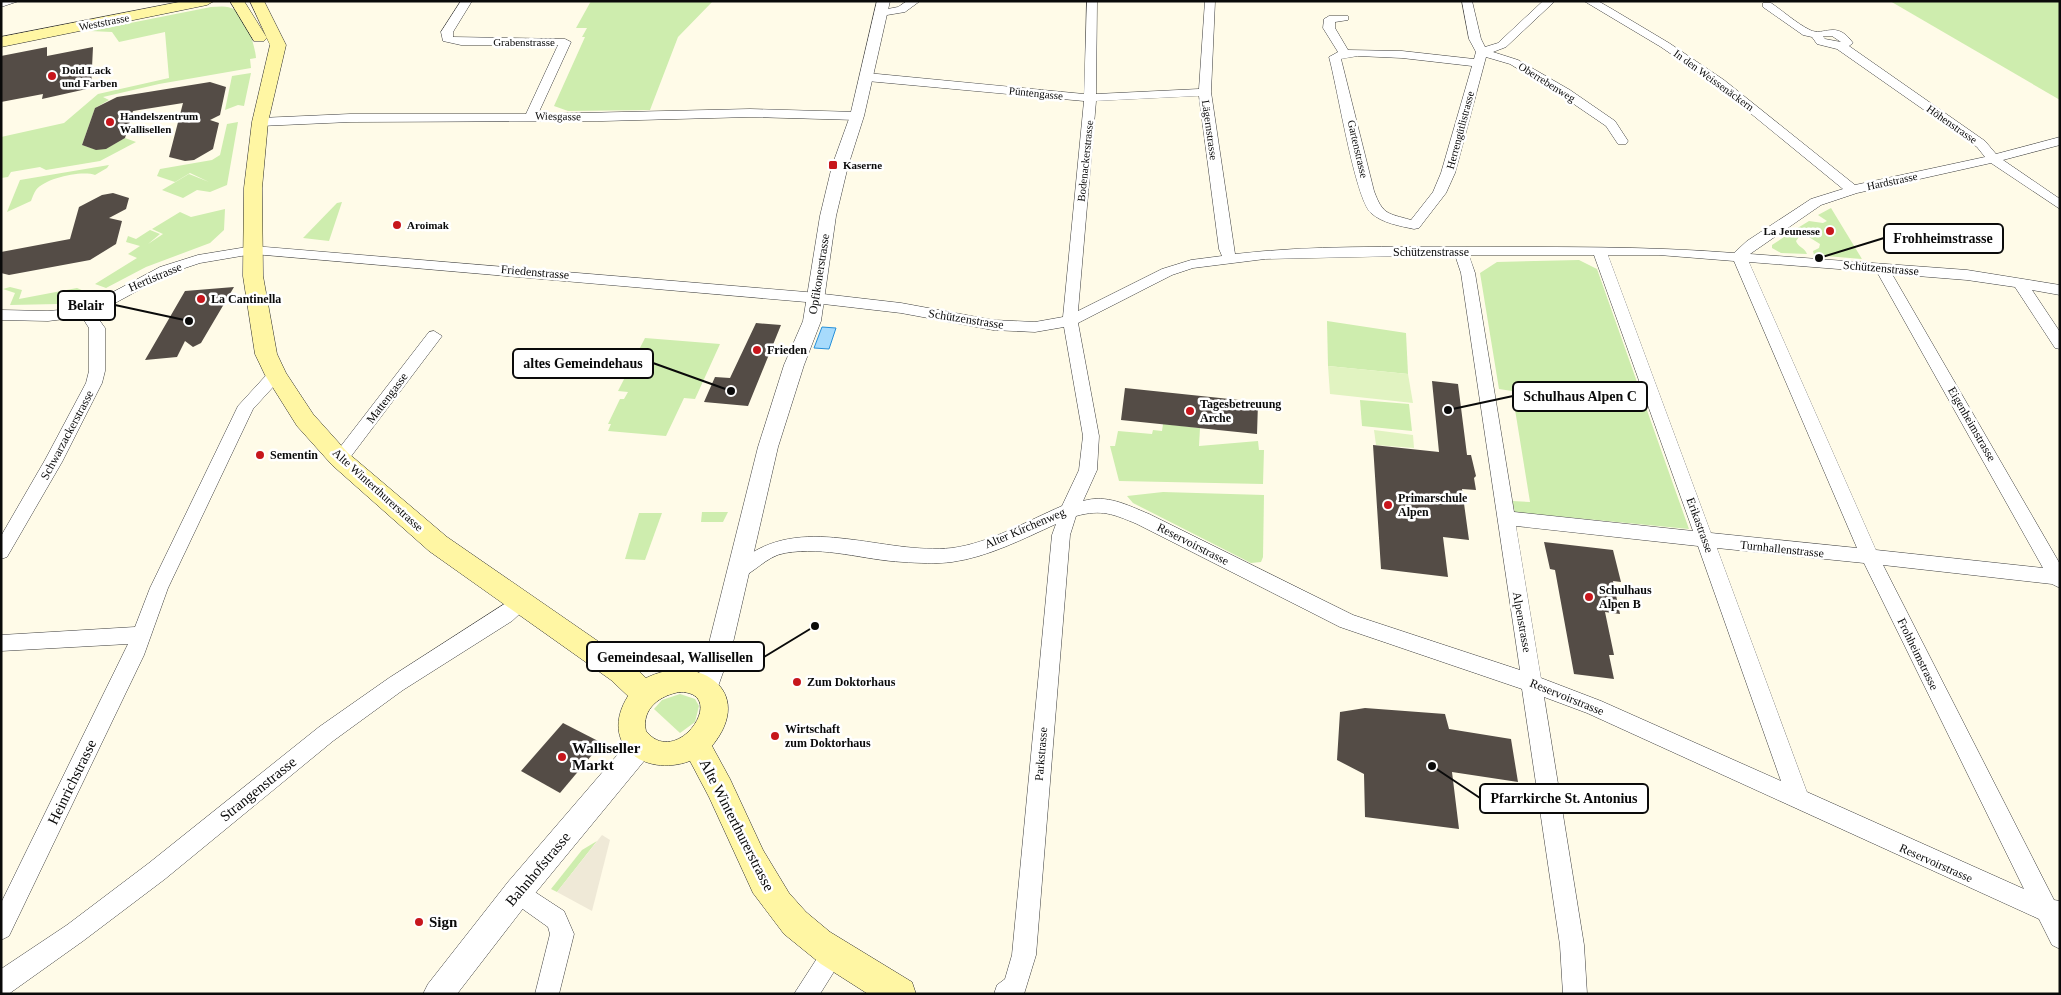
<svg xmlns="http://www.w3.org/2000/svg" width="2061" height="995" font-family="Georgia,serif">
<rect width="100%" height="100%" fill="#fffbe8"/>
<!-- green -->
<g fill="#ceedae">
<path d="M 591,1 L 713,1 L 678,37 L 650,110 L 568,111 L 554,106 L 585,37 L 582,37 L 587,28 L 576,28 Z"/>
<path d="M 1890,1 L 2060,1 L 2060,100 Z"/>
<path d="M 211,7 C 219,7 228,5 235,10 C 246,17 255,45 256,58 L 250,59 L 251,68 L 159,84 L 103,97 L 109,100 L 95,108 L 82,145 C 102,153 107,148 125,138 L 136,142 L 100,161 L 46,170 L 40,167 L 11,172 L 8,177 L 1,178 L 1,137 L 64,123 L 98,94 L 169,78 L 165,32 L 119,42 L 112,32 L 90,31 Z"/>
<path d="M 251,73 L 244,106 L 238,105 L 225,110 L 232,76 Z"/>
<path d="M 238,122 L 227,185 L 210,192 L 197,190 L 183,198 L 162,190 L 189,174 L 209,182 L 190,173 L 175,182 L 157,176 L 160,169 L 212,160 L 220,155 L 227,124 Z"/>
<path d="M 109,165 L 107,168 L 95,175 C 82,170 45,178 36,190 C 34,193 32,198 31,201 L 7,212 L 20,180 Z"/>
<path d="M 342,202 L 329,241 L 303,238 L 337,203 Z"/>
<path d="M 1831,208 L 1862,259 L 1814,255 L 1813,251 L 1819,248 L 1820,244 L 1796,229 L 1809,221 L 1823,223 L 1827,221 L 1818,215 Z"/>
<path d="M 225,209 L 224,230 L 210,243 L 146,267 L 106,288 L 95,284 L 137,258 L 128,254 L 140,246 L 126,242 L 128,236 L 136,239 L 150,230 L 160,234 L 148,244 L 163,234 L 152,229 L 180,212 L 191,217 Z"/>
<path d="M 1793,231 L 1799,237 L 1796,241 C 1798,247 1805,248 1807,254 L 1781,253 L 1772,248 L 1772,245 Z"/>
<path d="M 1579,260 L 1597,269 L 1689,529 L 1515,512 L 1512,501 L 1530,502 L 1512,391 L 1499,389 L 1480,273 L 1497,262 Z"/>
<path d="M 10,287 L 22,290 L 19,299 L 77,288 L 91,294 L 58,304 L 10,305 L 15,293 L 3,289 Z"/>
<path d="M 1327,321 L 1406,333 L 1408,374 L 1328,366 Z"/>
<path d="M 645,338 L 720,344 L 695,399 L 684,398 L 666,436 L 608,431 L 611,424 L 608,424 L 620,399 L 624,399 L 628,392 L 618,391 Z"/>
<path d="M 1360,400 L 1409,404 L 1412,431 L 1362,426 Z"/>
<path d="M 1163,424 L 1200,428 L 1199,446 L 1258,441 L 1259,450 L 1264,450 L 1263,484 L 1119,481 L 1110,446 L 1115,446 L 1118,431 L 1152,434 L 1153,430 L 1162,431 Z"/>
<path d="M 1163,492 L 1264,495 L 1263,557 L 1261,562 L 1251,563 L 1133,503 L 1127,496 Z"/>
<path d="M 702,512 L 728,512 L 723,522 L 701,522 Z"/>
<path d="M 639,513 L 662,513 L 645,560 L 625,559 Z"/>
<path d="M 680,694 L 695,699 L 699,706 L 695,722 L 680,733 L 654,709 L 662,700 Z"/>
<path d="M 597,841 L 557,892 L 551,889 L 582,850 Z"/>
</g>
<!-- pitch -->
<g fill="#e1f3c1">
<path d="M 1328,366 L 1408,374 L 1413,403 L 1330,394 Z"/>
<path d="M 1374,430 L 1413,435 L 1414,448 L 1376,445 Z"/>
</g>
<!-- plaza -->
<path fill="#efe9d7" d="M 602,835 L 610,840 L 592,911 L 557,892 Z"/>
<!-- water -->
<path fill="#a7dbfc" stroke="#2690da" d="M 822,327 L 836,328 L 829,349 L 814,348 Z"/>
<!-- building -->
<g fill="#544c46">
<path d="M 47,47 L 47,56 L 93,47 L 91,88 L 42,99 L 43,94 L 1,102 L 1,56 Z"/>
<path d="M 210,82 L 226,87 L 220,115 L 210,120 L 219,123 L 213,149 L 194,160 L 185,161 L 169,157 L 183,103 L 133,111 L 125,138 L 106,149 L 96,150 L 82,145 L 95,108 L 117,97 Z"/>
<path d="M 113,193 L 129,198 L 126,209 L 109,218 L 122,221 L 116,244 L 90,260 L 9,275 L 1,273 L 1,252 L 70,239 L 79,207 L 102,195 Z"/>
<path d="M 234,287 L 201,343 L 193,347 L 185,341 L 177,357 L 145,360 L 185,291 Z"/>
<path d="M 756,323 L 781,325 L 748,406 L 704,402 L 715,377 L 730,378 Z"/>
<path d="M 1432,381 L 1458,384 L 1467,455 L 1471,455 L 1476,476 L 1474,478 L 1476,490 L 1462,489 L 1469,540 L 1443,537 L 1448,577 L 1381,569 L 1373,445 L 1439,452 Z"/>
<path d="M 1125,388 L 1258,402 L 1257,434 L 1121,420 Z"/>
<path d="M 1544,542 L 1613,550 L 1621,582 L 1613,581 L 1620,614 L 1605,612 L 1614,655 L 1609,655 L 1614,679 L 1574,674 L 1555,570 L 1550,569 Z"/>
<path d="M 1365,708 L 1445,714 L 1449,729 L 1511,739 L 1518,782 L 1452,772 L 1459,829 L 1365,817 L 1364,774 L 1337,760 L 1340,712 Z"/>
<path d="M 563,723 L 602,743 L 560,793 L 521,771 Z"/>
</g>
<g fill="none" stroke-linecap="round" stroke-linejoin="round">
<defs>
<g id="minor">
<path d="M 1,1 L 19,1 L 1,7 Z"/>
<path d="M 461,1 L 472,1 L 453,32 L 453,37 L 565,39 L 571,42 L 538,114 L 750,109 L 857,112 L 863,116 L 857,120 L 750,117 L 603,121 L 350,122 L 260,126 L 254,122 L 260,118 L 350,114 L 526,114 L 558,45 L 461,45 L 443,41 L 441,32 Z"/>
<path d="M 907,1 L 920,1 L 905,12 L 881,16 L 876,13 L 877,11 L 898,7 Z"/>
<path d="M 1087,1 L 1097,1 L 1096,94 L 1199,89 L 1205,1 L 1215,1 L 1211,92 L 1235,254 C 1312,245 1392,247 1470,247 C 1558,247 1646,246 1734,253 L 1747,241 L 1811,199 L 1843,189 L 1716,85 L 1661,47 L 1584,1 L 1598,1 L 1612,9 L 1669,43 L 1724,80 L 1855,185 L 1985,157 L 1977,147 L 1837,49 L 1817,44 L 1812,37 L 1803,35 L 1763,7 L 1763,3 L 1771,3 C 1783,11 1796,23 1810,30 C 1824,37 1836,19 1853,43 L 1849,46 L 1985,141 L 1996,154 L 2060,137 L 2060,145 L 2003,160 L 2060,199 L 2060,209 L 1991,163 L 1857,193 L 1821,205 L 1750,254 L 1967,270 L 2060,285 L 2060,295 L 2032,290 L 2060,332 L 2060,349 L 2055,348 L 2015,287 L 1967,280 L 1892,274 L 2060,564 L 2060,588 L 2052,584 L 1883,565 L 2054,900 L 2060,901 L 2060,949 L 2052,945 L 2039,919 L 1587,713 L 1544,697 L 1584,945 L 1587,994 L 1563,994 L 1560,945 L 1522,689 L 1340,627 L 1137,524 C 1113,514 1102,509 1076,516 L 1070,535 L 1036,955 L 1024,994 L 994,994 L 997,985 L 1005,979 L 1012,955 L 1052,535 L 1056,524 C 1023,539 988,557 952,562 C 937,564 918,563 903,562 C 863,560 826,546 785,553 C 766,556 754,574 736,580 L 729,578 L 727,573 C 731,565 739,561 747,556 C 807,514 884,555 952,548 C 990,543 1027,521 1062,506 L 1079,470 L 1083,436 L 1064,327 L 1035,332 L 993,330 L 901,313 L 806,302 L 253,254 L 200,263 L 170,273 L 95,314 L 105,328 L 105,371 L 102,383 L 62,462 L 7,557 L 1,559 L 1,536 L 45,460 L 86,383 L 89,371 L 89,328 L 82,317 L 48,321 L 1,320 L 1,310 L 48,311 L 83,308 L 160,267 L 198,255 L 253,246 L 806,292 L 901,303 L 993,320 L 1035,322 L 1063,317 L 1084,101 L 867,81 L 861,77 L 867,73 L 1084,94 ZM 1823,36 L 1832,36 L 1841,42 L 1825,39 ZM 1199,96 L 1219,249 L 1222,256 L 1191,260 L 1162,269 L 1078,311 L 1096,101 ZM 1455,255 L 1461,273 L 1520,670 L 1353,615 L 1149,514 C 1127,505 1107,494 1083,501 L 1097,470 L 1099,436 L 1078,323 L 1172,275 L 1193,268 L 1265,259 ZM 1469,255 L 1594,255 L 1693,531 L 1514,512 L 1475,273 ZM 1608,255 L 1659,255 L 1734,261 L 1857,548 L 1711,533 ZM 1749,262 L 1877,272 L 2043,568 L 1876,550 ZM 1516,526 L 1698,546 L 1781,781 L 1601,701 L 1541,678 ZM 1717,548 L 1864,563 L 2024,889 L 1807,792 Z"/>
<path d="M 1462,1 L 1472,1 L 1481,39 L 1485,47 L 1498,43 L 1543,1 L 1555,1 L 1506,47 L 1493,52 L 1518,60 L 1570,90 L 1615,121 L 1628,141 L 1626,144 L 1618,144 L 1606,126 L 1562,96 L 1510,64 L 1486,57 L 1455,173 L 1446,193 L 1419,228 L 1414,229 C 1400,226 1382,223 1371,213 C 1355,199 1337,85 1329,57 L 1338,52 L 1323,28 L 1324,19 L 1329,16 L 1348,16 L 1348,20 L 1335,22 L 1335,28 L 1348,50 L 1402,51 L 1474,59 L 1476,52 L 1469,39 ZM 1358,56 L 1402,58 L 1472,66 L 1441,173 L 1433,192 L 1411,220 C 1387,213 1383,215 1374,191 L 1341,59 Z"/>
<path d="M 434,331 L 442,336 L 439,340 L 346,463 L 340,465 L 334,463 L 332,459 L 334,455 L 429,332 Z"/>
<path d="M 276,370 L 282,371 L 284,375 L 253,409 L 168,588 L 144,655 L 9,936 L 1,940 L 1,903 L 128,644 L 1,651 L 1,635 L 135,627 L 150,588 L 238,406 L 270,371 Z"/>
<path d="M 520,594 L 527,597 L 529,602 L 527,607 L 512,621 L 403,690 L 333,741 L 165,879 L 83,941 L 10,993 L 1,994 L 1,969 L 67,925 L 149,863 L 319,727 L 389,678 Z"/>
<path d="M 518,881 L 564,911 L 574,934 L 559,994 L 535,994 L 550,934 L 548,927 L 510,900 L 507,892 L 510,884 Z"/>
<path d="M 833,942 L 841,946 L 845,954 L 820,994 L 794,994 L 825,946 Z"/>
</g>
<g id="tertiary">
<path d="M 877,1 L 890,1 L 864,116 L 848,166 L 836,216 L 821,321 L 804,365 L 778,447 L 732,647 L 715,695 L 706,699 L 697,695 L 694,688 L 708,647 L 758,447 L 784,365 L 803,321 L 820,216 L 832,166 L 850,116 Z"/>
<path d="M 640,736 L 649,739 L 653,747 L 649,755 L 528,902 L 457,994 L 423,994 L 428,984 L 508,882 L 631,739 Z"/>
</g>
<g id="secondary">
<path d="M 184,1 L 214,1 L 207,5 L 1,47 L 1,37 Z"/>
<path d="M 230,1 L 244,1 L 267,38 L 264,41 L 254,41 Z"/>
<path d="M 250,1 L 264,1 L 286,45 L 268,122 L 262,188 L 263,276 L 277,354 L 286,373 L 313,414 L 348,453 L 447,537 L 631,664 L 646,678 C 698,652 757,691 712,746 L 730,779 L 763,850 L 789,893 L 806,912 L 830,932 L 912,982 L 916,994 L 868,994 L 821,964 L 784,934 L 753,893 L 709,797 L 690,761 C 644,778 598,744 628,696 L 611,680 L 429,551 L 332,465 L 297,426 L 265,375 L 255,354 L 243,276 L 244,188 L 252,122 L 270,45 ZM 680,692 C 730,692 677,770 646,731 C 641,709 660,695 680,692 Z"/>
</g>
</defs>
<!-- minor casing -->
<use href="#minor" stroke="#3d3d3d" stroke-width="1"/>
<!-- tertiary casing -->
<use href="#tertiary" stroke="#3d3d3d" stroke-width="1"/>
<!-- secondary casing -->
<use href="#secondary" stroke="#2c2c2c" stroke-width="1"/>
<!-- minor -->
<use href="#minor" fill="#fff" fill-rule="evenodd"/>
<!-- tertiary -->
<use href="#tertiary" fill="#fff" fill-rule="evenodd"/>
<!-- secondary -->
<use href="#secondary" fill="#fff6a3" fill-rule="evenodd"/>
</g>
<!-- markers -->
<g fill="#c7161c" stroke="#fff" stroke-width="2">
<circle cx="52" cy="76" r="5"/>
<circle cx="110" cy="122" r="5"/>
<rect x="828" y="160" width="10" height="10" rx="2.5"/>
<circle cx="397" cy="225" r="5"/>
<circle cx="1830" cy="231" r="5"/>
<circle cx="201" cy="299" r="5"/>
<circle cx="757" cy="350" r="5"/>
<circle cx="1190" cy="411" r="5"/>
<circle cx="260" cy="455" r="5"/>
<circle cx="1388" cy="505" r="5"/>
<circle cx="1589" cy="597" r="5"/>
<circle cx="797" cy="682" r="5"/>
<circle cx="775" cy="736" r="5"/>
<circle cx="562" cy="757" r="5"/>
<circle cx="419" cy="922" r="5"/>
</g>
<g text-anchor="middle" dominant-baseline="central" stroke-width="5" stroke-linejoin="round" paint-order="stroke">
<!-- far-street labels -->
<g font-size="11" fill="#0a0a0a" stroke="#fff">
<text transform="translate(104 22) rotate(-11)">Weststrasse</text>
<text x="524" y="42">Grabenstrasse</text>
<text transform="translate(1714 80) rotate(36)">In den Weissenäckern</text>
<text transform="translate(1547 82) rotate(32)">Oberrebenweg</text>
<text transform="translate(1036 93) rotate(6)">Püntengasse</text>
<text transform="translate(558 116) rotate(1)">Wiesgasse</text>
<text transform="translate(1952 124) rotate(35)">Höhenstrasse</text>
<text transform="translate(1210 130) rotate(82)">Lägernstrasse</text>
<text transform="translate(1460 130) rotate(-75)">Herrengütlistrasse</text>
<text transform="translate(1358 149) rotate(77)">Gartenstrasse</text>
<text transform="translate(1085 161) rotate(-84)">Bodenackerstrasse</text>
<text transform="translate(1892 181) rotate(-12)">Hardstrasse</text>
</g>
<!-- far-poi labels -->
<g font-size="11" font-weight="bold" fill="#0a0a0a" stroke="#fff" text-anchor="start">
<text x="62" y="70">Dold Lack<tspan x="62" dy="13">und Farben</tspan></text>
<text x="120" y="116">Handelszentrum<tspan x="120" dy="13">Wallisellen</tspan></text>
<text x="843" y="165">Kaserne</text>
<text x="407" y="225">Aroimak</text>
<text x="1820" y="231" text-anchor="end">La Jeunesse</text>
</g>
<!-- street labels -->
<g font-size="12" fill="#0a0a0a" stroke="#fff">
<text x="1431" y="252">Schützenstrasse</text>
<text transform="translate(1881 268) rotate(5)">Schützenstrasse</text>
<text transform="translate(535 272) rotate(5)">Friedenstrasse</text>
<text transform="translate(819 274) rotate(-81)">Opfikonerstrasse</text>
<text transform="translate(155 277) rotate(-23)">Hertistrasse</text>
<text transform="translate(966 319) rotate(9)">Schützenstrasse</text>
<text transform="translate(387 398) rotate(-53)">Mattengasse</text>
<text transform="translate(1972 424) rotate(60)">Eigenheimstrasse</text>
<text transform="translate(67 435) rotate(-62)">Schwarzackerstrasse</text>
<text transform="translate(378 490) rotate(42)">Alte Winterthurerstrasse</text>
<text transform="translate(1700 525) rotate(70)">Erikastrasse</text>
<text transform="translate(1025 528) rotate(-23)">Alter Kirchenweg</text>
<text transform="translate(1193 544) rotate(27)">Reservoirstrasse</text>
<text transform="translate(1782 549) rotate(6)">Turnhallenstrasse</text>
<text transform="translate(1522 622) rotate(80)">Alpenstrasse</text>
<text transform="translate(1918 654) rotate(64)">Frohheimstrasse</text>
<text transform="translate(1567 697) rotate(22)">Reservoirstrasse</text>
<text transform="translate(1041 754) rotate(-85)">Parkstrasse</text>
<text transform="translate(1936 863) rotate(24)">Reservoirstrasse</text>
</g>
<!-- poi labels -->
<g font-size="12" font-weight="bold" fill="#0a0a0a" stroke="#fff" text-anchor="start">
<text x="211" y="299">La Cantinella</text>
<text x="767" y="350">Frieden</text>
<text x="1200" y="404">Tagesbetreuung<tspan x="1200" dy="14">Arche</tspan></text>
<text x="270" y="455">Sementin</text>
<text x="1398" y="498">Primarschule<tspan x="1398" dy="14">Alpen</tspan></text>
<text x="1599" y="590">Schulhaus<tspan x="1599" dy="14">Alpen B</tspan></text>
<text x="807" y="682">Zum Doktorhaus</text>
<text x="785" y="729">Wirtschaft<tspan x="785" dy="14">zum Doktorhaus</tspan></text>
</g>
<!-- near-poi labels -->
<g font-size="15" font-weight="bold" fill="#0a0a0a" stroke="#fff" text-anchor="start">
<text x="572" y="748">Walliseller<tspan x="572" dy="17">Markt</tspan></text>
<text x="429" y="922">Sign</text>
</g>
<!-- near-street labels -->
<g font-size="15" fill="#0a0a0a" stroke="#fff">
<text transform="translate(72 782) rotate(-64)">Heinrichstrasse</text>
<text transform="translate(258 789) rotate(-39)">Strangenstrasse</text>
<text transform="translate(737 825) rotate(63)">Alte Winterthurerstrasse</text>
<text transform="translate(538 869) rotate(-50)">Bahnhofstrasse</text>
</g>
</g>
<!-- callouts -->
<path fill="none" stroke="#0a0a0a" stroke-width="2" d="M1819 258L1884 238M189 321L115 305M731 391L653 363M1448 410L1513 396M815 626L764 657M1432 766L1480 798"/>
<g fill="#0a0a0a" stroke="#fff" stroke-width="2">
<circle cx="1819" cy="258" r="5"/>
<circle cx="189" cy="321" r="5"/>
<circle cx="731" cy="391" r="5"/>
<circle cx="1448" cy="410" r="5"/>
<circle cx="815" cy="626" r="5"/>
<circle cx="1432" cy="766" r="5"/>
</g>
<g fill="#fff" stroke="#0a0a0a" stroke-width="2">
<rect x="1884" y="224" width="119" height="29" rx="5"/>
<rect x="58" y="291" width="57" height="29" rx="5"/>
<rect x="513" y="349" width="140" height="29" rx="5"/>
<rect x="1513" y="382" width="134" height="29" rx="5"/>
<rect x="587" y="642" width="177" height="29" rx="5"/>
<rect x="1480" y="784" width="168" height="29" rx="5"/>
</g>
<g font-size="14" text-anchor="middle" font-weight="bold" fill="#0a0a0a">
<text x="1943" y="243">Frohheimstrasse</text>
<text x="86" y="310">Belair</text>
<text x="583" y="368">altes Gemeindehaus</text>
<text x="1580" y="401">Schulhaus Alpen C</text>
<text x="675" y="662">Gemeindesaal, Wallisellen</text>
<text x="1564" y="803">Pfarrkirche St. Antonius</text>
</g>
<!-- border -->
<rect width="2061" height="995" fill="none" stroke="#0a0a0a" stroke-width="5"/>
</svg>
